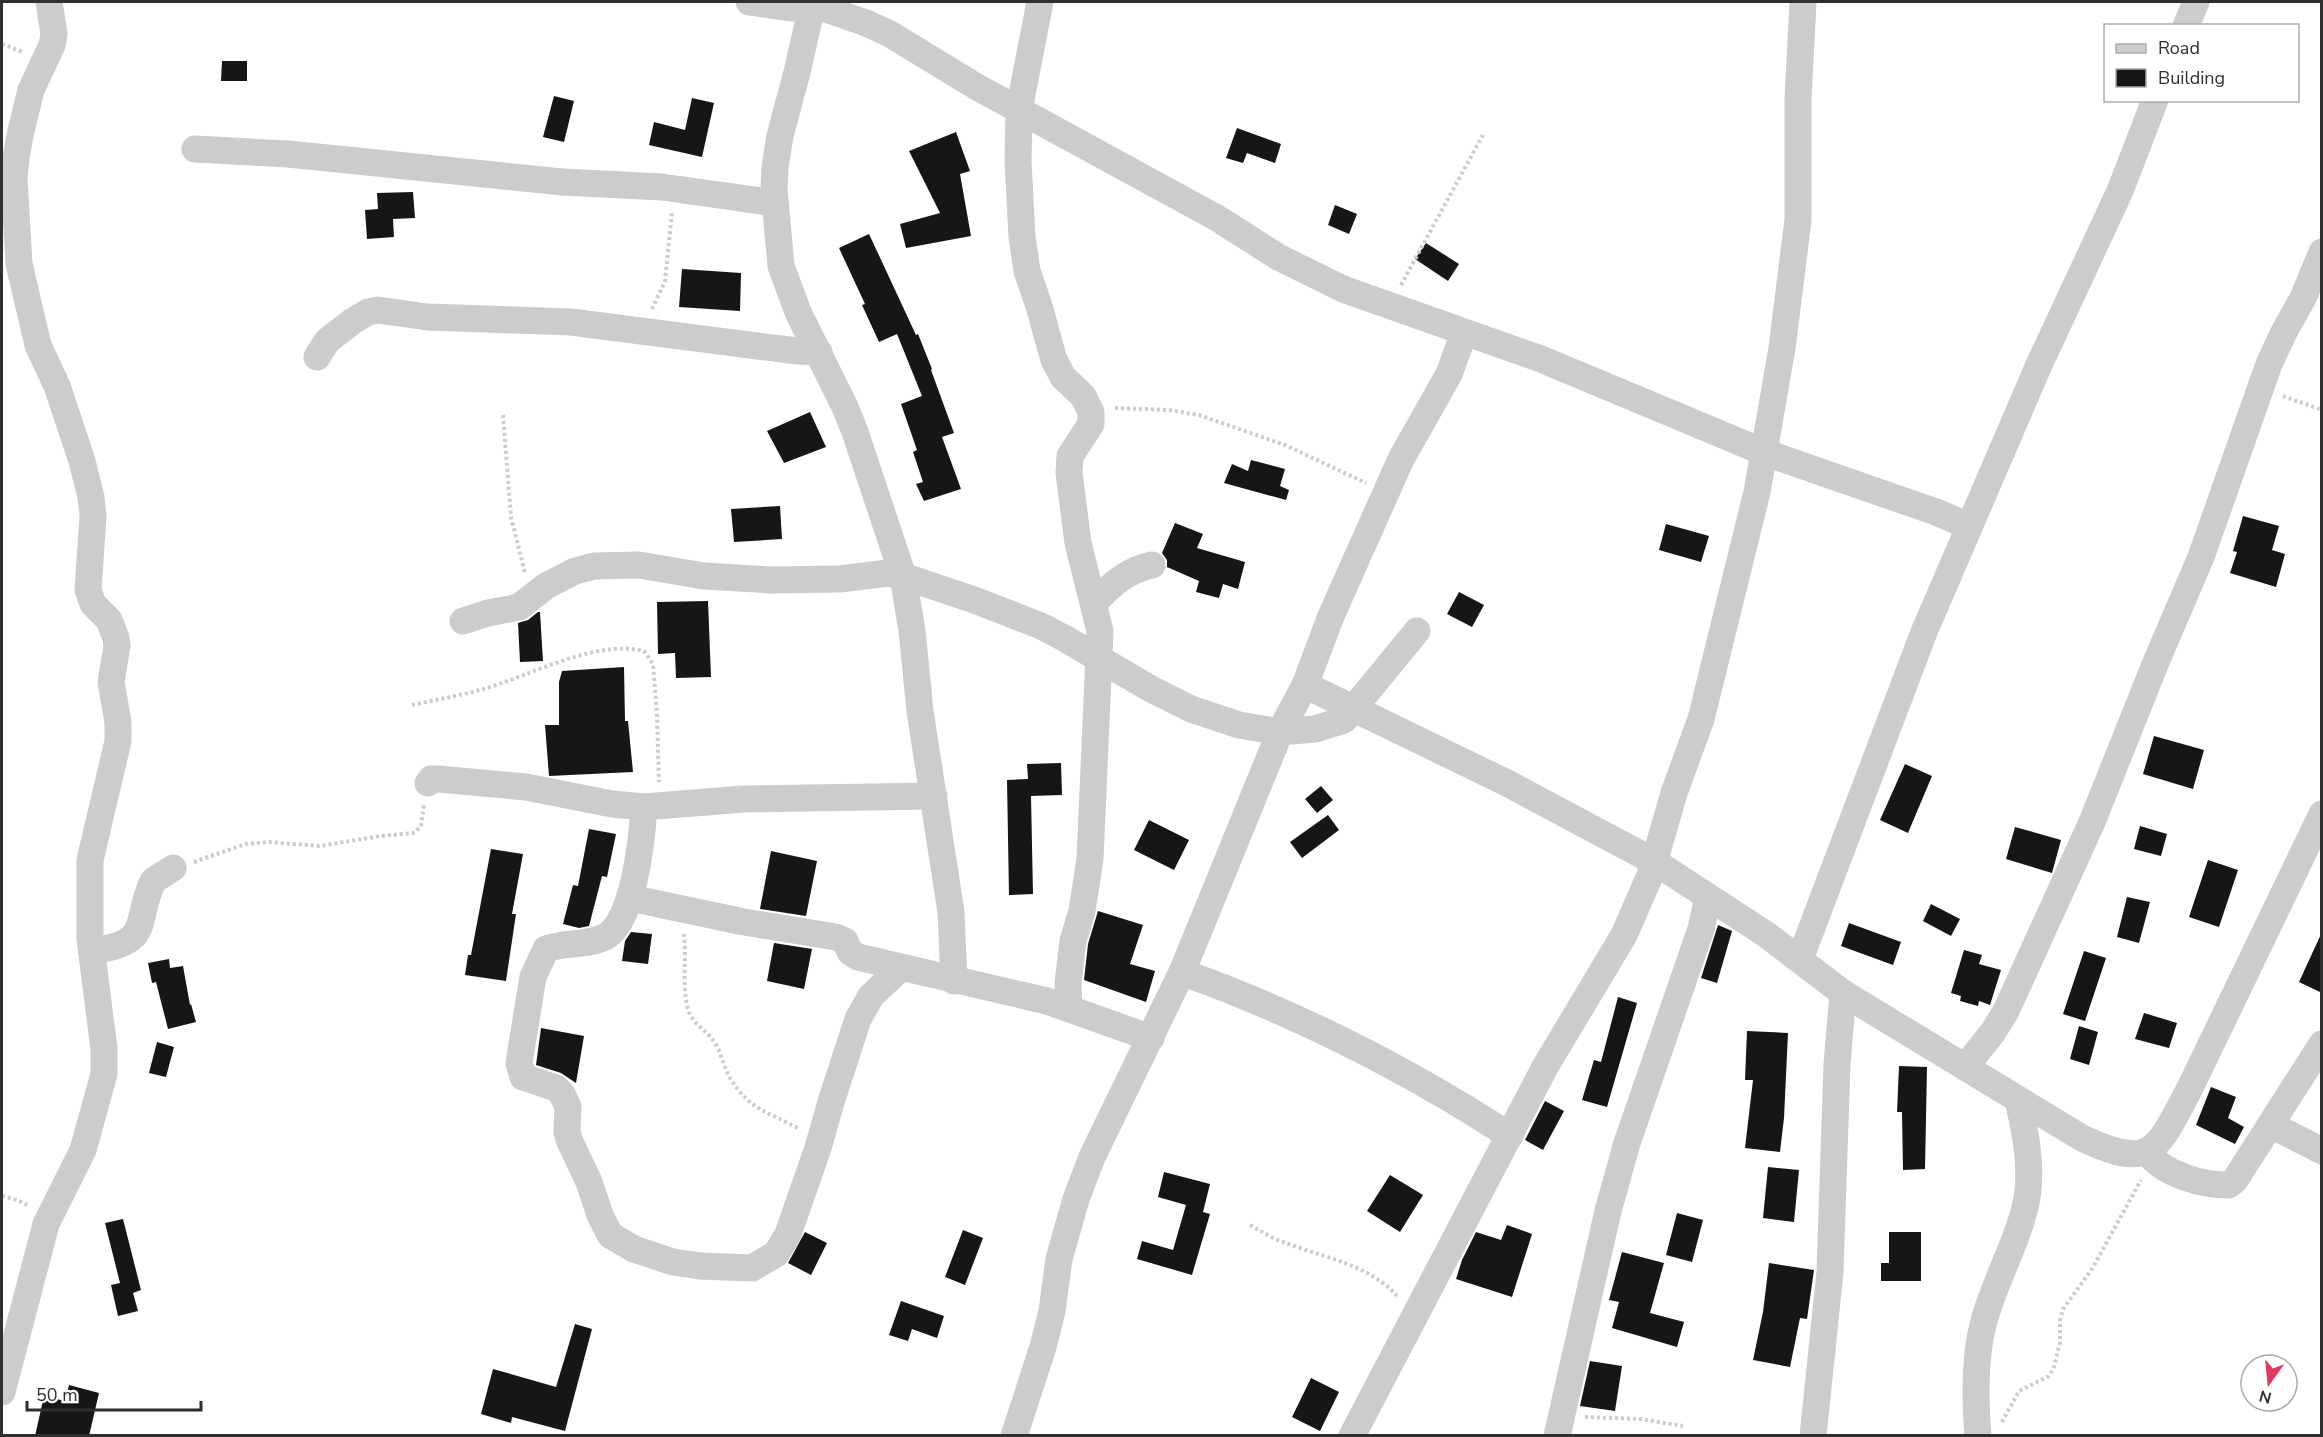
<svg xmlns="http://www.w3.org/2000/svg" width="2323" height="1437" font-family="'Nunito Sans',sans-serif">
<rect width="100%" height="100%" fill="#fff"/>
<!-- building -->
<g fill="#161616">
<path d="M 222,61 L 247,61 L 247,81 L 221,81 Z"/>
<path d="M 554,96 L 574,101 L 564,142 L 543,137 Z"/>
<path d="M 692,98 L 714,103 L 702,157 L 649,145 L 654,122 L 685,130 Z"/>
<path d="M 1237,128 L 1281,144 L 1275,163 L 1247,153 L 1243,163 L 1226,158 Z"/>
<path d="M 956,132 L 970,171 L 960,174 L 971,236 L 906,248 L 900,224 L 940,213 L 909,151 Z"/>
<path d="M 413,192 L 415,218 L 393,219 L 394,237 L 367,239 L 365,210 L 378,209 L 377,193 Z"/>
<path d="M 1335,205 L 1357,214 L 1349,234 L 1328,225 Z"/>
<path d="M 869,234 L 916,335 L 918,334 L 932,369 L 931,370 L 954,433 L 942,437 L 961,489 L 924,501 L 916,484 L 923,482 L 913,452 L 917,450 L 901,404 L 922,396 L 897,334 L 879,342 L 862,305 L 865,304 L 839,248 Z"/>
<path d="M 1426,243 L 1459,264 L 1448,281 L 1415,259 Z"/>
<path d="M 682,269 L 741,273 L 740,311 L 679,307 Z"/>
<path d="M 810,412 L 826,447 L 784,463 L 767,431 Z"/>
<path d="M 1251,460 L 1285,469 L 1280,486 L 1289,490 L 1286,500 L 1224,483 L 1232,464 L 1248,471 Z"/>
<path d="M 780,506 L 782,539 L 734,542 L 731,509 Z"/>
<path d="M 2243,516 L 2279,526 L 2272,550 L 2285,554 L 2276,587 L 2230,573 L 2237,552 L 2233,551 Z"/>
<path d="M 1175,523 L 1203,534 L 1197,548 L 1245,562 L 1238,589 L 1223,584 L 1219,598 L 1196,592 L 1199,581 L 1167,567 L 1167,560 L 1162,553 Z"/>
<path d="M 1666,524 L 1709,536 L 1701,562 L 1659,550 Z"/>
<path d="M 1459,592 L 1484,605 L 1472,627 L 1447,614 Z"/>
<path d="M 708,601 L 711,677 L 676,678 L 675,653 L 658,654 L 657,602 Z"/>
<path d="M 538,612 L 540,612 L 543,661 L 520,662 L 518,623 L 528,620 Z"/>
<path d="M 624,667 L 625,721 L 628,721 L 633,772 L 549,776 L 545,725 L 559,725 L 559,682 L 562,671 Z"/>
<path d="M 2154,736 L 2204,750 L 2193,789 L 2143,774 Z"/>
<path d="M 1061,763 L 1062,795 L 1031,796 L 1033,894 L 1009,895 L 1007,780 L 1028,779 L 1027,764 Z"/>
<path d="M 1905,764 L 1932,776 L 1908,833 L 1880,820 Z"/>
<path d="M 1321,786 L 1333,800 L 1317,813 L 1305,799 Z"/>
<path d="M 1328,815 L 1339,830 L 1302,858 L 1290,842 Z"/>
<path d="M 1149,820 L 1189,840 L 1174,870 L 1134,850 Z"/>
<path d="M 2140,826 L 2167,834 L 2161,856 L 2134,849 Z"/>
<path d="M 2015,827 L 2061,840 L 2052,873 L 2006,859 Z"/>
<path d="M 589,829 L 616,834 L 607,877 L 602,876 L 589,926 L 579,928 L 563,924 L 573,885 L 578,886 Z"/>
<path d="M 491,849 L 523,854 L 512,914 L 516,914 L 506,981 L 465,975 L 468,955 L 471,955 Z"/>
<path d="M 771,851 L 817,861 L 806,916 L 760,909 Z"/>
<path d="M 2208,860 L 2238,870 L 2219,927 L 2189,917 Z"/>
<path d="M 2127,897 L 2150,902 L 2139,943 L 2117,937 Z"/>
<path d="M 1931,904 L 1960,919 L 1951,936 L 1923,921 Z"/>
<path d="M 1098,911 L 1143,925 L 1130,964 L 1155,971 L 1146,1002 L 1084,980 L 1088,944 Z"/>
<path d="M 1849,923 L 1901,942 L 1893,965 L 1841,946 Z"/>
<path d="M 1718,925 L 1732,931 L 1717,983 L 1701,978 Z"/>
<path d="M 631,932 L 652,934 L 648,964 L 622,961 L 625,941 Z"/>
<path d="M 2322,932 L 2322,993 L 2299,982 Z"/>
<path d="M 774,943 L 812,949 L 804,989 L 767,981 Z"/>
<path d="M 1964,950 L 1982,955 L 1979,964 L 2001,970 L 1990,1005 L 1979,1001 L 1978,1006 L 1960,1001 L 1961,996 L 1951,993 Z"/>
<path d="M 2084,951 L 2106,958 L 2085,1021 L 2063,1014 Z"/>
<path d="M 169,959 L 170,968 L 183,966 L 190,1005 L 191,1004 L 196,1022 L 168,1029 L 156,982 L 152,983 L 148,963 Z"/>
<path d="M 1618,997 L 1637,1003 L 1607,1107 L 1582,1100 L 1594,1060 L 1601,1062 Z"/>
<path d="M 2144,1013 L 2177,1023 L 2169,1048 L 2135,1039 Z"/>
<path d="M 2079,1026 L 2098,1032 L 2089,1065 L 2070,1059 Z"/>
<path d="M 541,1028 L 584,1036 L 576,1083 L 561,1073 L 536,1065 Z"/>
<path d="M 1747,1031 L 1788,1033 L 1784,1118 L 1780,1152 L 1745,1148 L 1753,1080 L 1745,1080 Z"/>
<path d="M 157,1042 L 174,1047 L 166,1077 L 149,1073 Z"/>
<path d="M 1899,1066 L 1927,1067 L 1925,1169 L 1903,1170 L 1902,1112 L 1897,1112 Z"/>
<path d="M 2211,1087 L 2236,1097 L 2228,1118 L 2244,1127 L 2235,1144 L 2196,1125 Z"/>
<path d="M 1545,1101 L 1564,1111 L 1543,1150 L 1525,1140 Z"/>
<path d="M 1768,1167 L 1799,1170 L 1794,1222 L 1763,1218 Z"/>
<path d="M 1164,1172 L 1210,1184 L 1203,1212 L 1210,1214 L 1192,1275 L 1137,1259 L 1142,1241 L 1173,1250 L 1186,1205 L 1158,1197 Z"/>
<path d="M 1390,1175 L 1423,1195 L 1400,1232 L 1367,1211 Z"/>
<path d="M 1677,1213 L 1703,1220 L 1692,1262 L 1666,1255 Z"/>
<path d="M 123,1219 L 141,1290 L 133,1293 L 138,1311 L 118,1316 L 111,1285 L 120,1283 L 105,1223 Z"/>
<path d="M 1507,1225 L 1532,1234 L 1512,1297 L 1456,1279 L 1462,1260 L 1476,1232 L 1501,1240 Z"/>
<path d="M 963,1230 L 983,1238 L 965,1285 L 945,1277 Z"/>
<path d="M 805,1232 L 827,1243 L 811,1275 L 788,1263 Z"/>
<path d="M 1889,1232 L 1921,1232 L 1921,1281 L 1881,1281 L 1881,1263 L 1889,1263 Z"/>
<path d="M 1622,1252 L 1664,1263 L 1650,1313 L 1684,1322 L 1677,1347 L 1612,1328 L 1619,1302 L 1609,1300 Z"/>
<path d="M 1769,1263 L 1814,1270 L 1807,1319 L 1800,1318 L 1790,1367 L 1753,1360 L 1763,1312 Z"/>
<path d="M 901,1301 L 944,1316 L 937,1338 L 912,1329 L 908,1341 L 889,1335 Z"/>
<path d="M 575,1324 L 592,1329 L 565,1431 L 512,1417 L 511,1423 L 481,1414 L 493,1369 L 556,1387 Z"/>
<path d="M 1590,1361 L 1622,1366 L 1615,1411 L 1580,1406 Z"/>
<path d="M 1311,1378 L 1339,1392 L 1320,1431 L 1292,1417 Z"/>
<path d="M 69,1385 L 99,1393 L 89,1436 L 35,1436 L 44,1396 L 65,1401 Z"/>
</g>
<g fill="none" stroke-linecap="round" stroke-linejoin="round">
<!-- path -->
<g stroke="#ccc" stroke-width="4" stroke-dasharray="3 3" stroke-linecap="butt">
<path d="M 2,44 L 23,52"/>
<path d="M 1401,285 L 1484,133"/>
<path d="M 652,309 L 665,281 L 672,212"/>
<path d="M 2283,396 L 2322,410"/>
<path d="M 1115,408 L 1169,410 L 1199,415 L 1285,445 L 1366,483"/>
<path d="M 503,415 L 511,517 L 525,573"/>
<path d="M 412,705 C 435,700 458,696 480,690 C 529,677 593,639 644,651 L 653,664 L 657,715 L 659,782"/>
<path d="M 194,862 L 245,844 L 269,842 L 319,846 L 381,836 L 413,833 L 421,827 L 424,804"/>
<path d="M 684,934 C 687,959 681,988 689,1012 C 694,1025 706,1030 713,1040 C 721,1051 723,1066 730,1078 C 751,1112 768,1111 799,1129"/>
<path d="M 2,1196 L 17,1200 L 29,1206"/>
<path d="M 1250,1225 C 1261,1231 1271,1238 1283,1242 C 1321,1257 1369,1264 1397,1296"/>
<path d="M 1585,1417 L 1640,1419 L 1683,1426"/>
<path d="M 2002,1422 L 2019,1391 L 2049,1376 L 2054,1367 L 2060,1342 L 2060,1320 L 2063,1309 L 2092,1269 L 2141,1180"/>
</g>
<!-- minor -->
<g stroke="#ccc" stroke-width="27">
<path d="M 749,2 L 791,8 L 826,9 L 866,23 L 890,34 L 977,87 L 1217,218 L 1280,258 L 1343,289 L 1541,359 L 1766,453 L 1936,512 L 1969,526"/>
<path d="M 813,2 L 797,72 L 780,136 L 775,167 L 774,189 L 781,266 L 798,312 L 845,407 L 855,432 L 903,576 L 912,631 L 920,711 L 951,912 L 954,981"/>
<path d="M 1040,2 L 1019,110 L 1018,161 L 1022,237 L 1027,271 L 1039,306 L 1054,360 L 1063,377 L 1083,396 L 1091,412 L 1091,424 L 1070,456 L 1069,473 L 1078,543 L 1100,631 L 1090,859 L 1082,911 L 1073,941 L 1068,983 L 1069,1008"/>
<path d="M 2186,26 L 2196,2"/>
<path d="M 195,149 L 288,154 L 562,182 L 662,187 L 775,203"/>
<path d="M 317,357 L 327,341 L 353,321 L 368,312 L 378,310 L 427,317 L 571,322 L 797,351 L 819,352"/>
<path d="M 1094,603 C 1111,585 1127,570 1152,565"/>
<path d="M 463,621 L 488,613 L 519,607 L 546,586 L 575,571 L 594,566 L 639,565 L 704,576 L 772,580 L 840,579 L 888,573 L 903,576 L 977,601 L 1041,626 L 1064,638 L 1151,689 L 1191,709 L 1239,725 L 1280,732 L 1315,729 L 1344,720 L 1417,631"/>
<path d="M 1305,685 L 1507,783 L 1655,862 L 1767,935 L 1843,993 L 2082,1138 C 2153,1172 2157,1149 2189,1090 L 2322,814"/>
<path d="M 428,783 L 431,779 L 439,779 L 526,787 L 612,804 L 644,807 L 743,799 L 934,796"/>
<path d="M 644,807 C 642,838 634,922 605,937 C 586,946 565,942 546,949 L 533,977 L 519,1063 L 523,1077 L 556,1088 L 562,1094 L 568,1107 L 567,1132 L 570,1142 L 589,1182 L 600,1215 L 610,1235 L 634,1249 L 673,1262 L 700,1266 L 752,1268 L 776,1254 L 788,1234 L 818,1148 L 831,1102 L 858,1019 L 871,996 L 901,968"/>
<path d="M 630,898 L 744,922 L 836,937 L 845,941 L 850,952 L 858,957 L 1047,1001 L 1151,1038"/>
<path d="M 92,951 C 154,942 133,924 153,881 L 173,868"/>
<path d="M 1800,959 L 1924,632 L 2038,367 L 2120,191 L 2155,100"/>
<path d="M 1182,972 C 1298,1014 1407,1069 1510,1136"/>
<path d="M 1966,1066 L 1993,1032 L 2006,1011 L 2092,822 L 2156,662 L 2201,557 L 2269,364 L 2284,332 L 2303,298 L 2322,252"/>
<path d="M 2271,1125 L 2322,1151"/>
<path d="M 2147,1152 C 2164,1175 2202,1185 2229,1185 L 2235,1180 L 2322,1044"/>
<path d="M 2,1392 L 46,1224 L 83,1150 L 104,1074 L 104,1049 L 90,939 L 90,860 L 118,741 L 118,722 L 111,682 L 117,646 L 116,638 L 109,620 L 93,604 L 88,590 L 93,516 L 91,497 L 82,461 L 57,386 L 38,345 L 19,264 L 14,178 L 16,158 L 20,135 L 31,90 L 52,45 L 54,34 L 49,2"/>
<path d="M 1014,1436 L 1043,1347 L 1052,1311 L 1059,1259 L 1076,1199 L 1092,1157 L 1182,972 L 1280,732 L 1305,685 L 1331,616 L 1401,459 L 1449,374 L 1464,333"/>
<path d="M 1352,1436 L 1545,1067 L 1624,935 L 1651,873 L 1674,793 L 1701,719 L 1757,492 L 1782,348 L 1798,220 L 1798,99 L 1803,2"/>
<path d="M 1557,1436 L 1608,1211 L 1627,1143 L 1701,929 L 1708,897"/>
<path d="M 1813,1436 L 1830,1272 L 1837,1064 L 1843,993"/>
<path d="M 1978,1436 C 1975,1399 1974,1357 1984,1321 C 1995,1279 2023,1233 2028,1191 C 2031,1159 2025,1131 2018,1100"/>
</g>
</g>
<!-- border -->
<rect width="2323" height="1437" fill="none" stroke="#2f2f2f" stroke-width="6"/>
<!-- legend -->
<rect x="2104" y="24" width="195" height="78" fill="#ffffff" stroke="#acacac" stroke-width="1.5"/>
<rect x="2116" y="44" width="30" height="9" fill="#cccccc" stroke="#acacac" stroke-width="1.5"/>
<text x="2158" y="54" font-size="18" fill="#2f2f2f">Road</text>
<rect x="2116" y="69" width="30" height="18" fill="#161616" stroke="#acacac" stroke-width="1.5"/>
<text x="2158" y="84" font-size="18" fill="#2f2f2f">Building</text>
<!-- north arrow -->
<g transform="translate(2269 1383) rotate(195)"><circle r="28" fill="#ffffff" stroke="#acacac" stroke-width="1.5"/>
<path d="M0-4.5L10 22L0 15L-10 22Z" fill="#dc3b62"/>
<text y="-9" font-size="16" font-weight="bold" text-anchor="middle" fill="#2f2f2f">N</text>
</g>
<!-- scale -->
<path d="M27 1401v9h174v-9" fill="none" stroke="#2f2f2f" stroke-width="3"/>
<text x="36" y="1401" font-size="18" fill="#2f2f2f" stroke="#ffffff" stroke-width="4.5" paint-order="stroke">50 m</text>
</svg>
